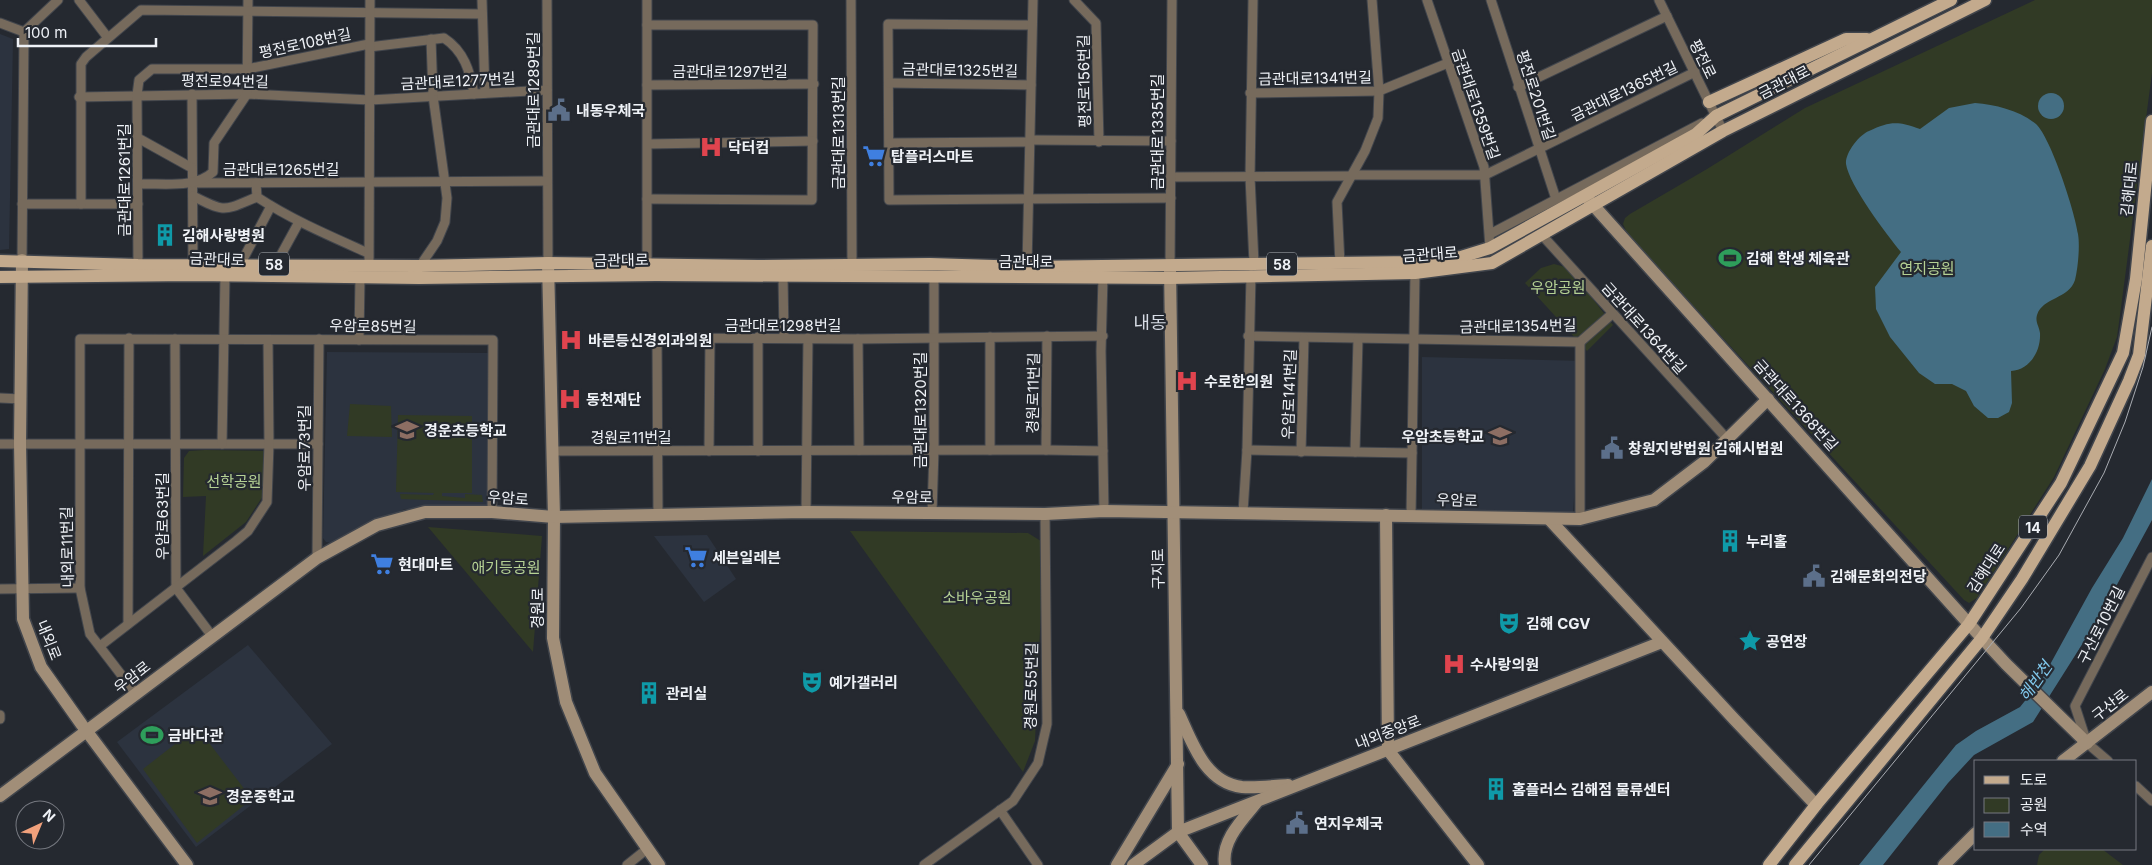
<svg xmlns="http://www.w3.org/2000/svg" width="2152" height="865" font-family="Inter,'Noto Sans KR',sans-serif">
<rect width="100%" height="100%" fill="#252930"/>
<!-- built -->
<g fill="#2c333f">
<path d="M 0,34 L 13,39 L 9,249 L 0,250 Z"/>
<path d="M 327,352 L 490,353 L 487,507 L 405,509 L 332,543 L 326,542 L 323,538 Z"/>
<path d="M 1422,357 L 1584,361 L 1573,512 L 1422,514 Z"/>
<path d="M 707,535 L 736,579 L 704,602 L 654,536 Z"/>
<path d="M 248,645 L 332,744 L 196,847 L 117,742 Z"/>
</g>
<!-- green -->
<g fill="#313a25">
<path d="M 2035,0 L 2152,0 L 2152,73 L 2120,315 L 2117,337 L 2105,369 L 2054,477 L 1977,598 L 1969,603 L 1964,600 L 1628,235 L 1623,224 L 1625,218 L 1630,214 L 1707,169 L 1805,108 Z"/>
<path d="M 1554,264 L 1569,268 L 1613,325 L 1587,351 L 1525,283 L 1541,268 Z"/>
<path d="M 350,404 L 391,406 L 392,437 L 347,436 Z"/>
<path d="M 398,415 L 472,416 L 472,493 L 442,493 L 442,496 L 465,498 L 465,494 L 482,495 L 483,502 L 401,499 L 400,494 L 433,495 L 434,493 L 396,492 Z"/>
<path d="M 205,450 L 264,451 L 263,496 L 246,522 L 203,556 L 206,496 L 183,497 L 184,458 L 189,451 Z"/>
<path d="M 428,527 L 542,536 L 533,652 Z"/>
<path d="M 850,531 L 1028,533 L 1044,543 L 1035,741 L 1023,772 Z"/>
<path d="M 197,727 L 252,799 L 197,843 L 143,769 Z"/>
<path d="M 2045,849 L 2102,849 L 2123,865 L 2037,865 L 2039,855 Z"/>
</g>
<!-- water -->
<g fill="#446e83">
<circle cx="2051" cy="106" r="13"/>
<path d="M 1975,103 C 1996,105 2019,110 2036,124 C 2051,138 2075,212 2078,234 C 2080,246 2078,268 2075,280 C 2069,299 2043,297 2037,315 C 2035,322 2039,326 2040,333 C 2041,352 2029,370 2011,371 L 2012,403 L 2009,412 L 1998,418 L 1988,418 L 1974,406 L 1966,391 L 1952,384 L 1935,384 L 1919,373 L 1890,337 L 1876,309 L 1875,287 L 1901,252 C 1887,235 1849,185 1846,164 C 1845,153 1859,135 1869,131 C 1890,121 1898,121 1920,129 L 1949,108 Z"/>
<path d="M 2152,479 L 2152,520 L 2100,616 L 2033,722 L 1974,755 L 1948,783 L 1883,865 L 1859,865 L 1956,745 L 1976,731 L 2020,707 L 2041,681 L 2092,588 L 2123,538 Z"/>
</g>
<g fill="none" stroke-linecap="round" stroke-linejoin="round">
<defs>
<g id="street">
<path d="M 79,0 L 108,38"/>
<path d="M 482,0 L 485,93"/>
<path d="M 547,0 L 548,263"/>
<path d="M 851,0 L 852,266"/>
<path d="M 1074,0 L 1096,23 L 1099,142"/>
<path d="M 1253,0 L 1250,177 L 1254,263"/>
<path d="M 1427,0 L 1484,167 L 1490,248"/>
<path d="M 1491,0 L 1556,199"/>
<path d="M 1659,0 L 1723,131"/>
<path d="M 0,23 L 24,32 L 22,260"/>
<path d="M 647,25 L 813,25 L 812,200 L 647,199"/>
<path d="M 1032,25 L 888,24 L 889,200 L 1171,198"/>
<path d="M 24,32 L 58,0"/>
<path d="M 369,47 L 444,38 C 464,51 470,71 474,94"/>
<path d="M 889,83 L 1031,85"/>
<path d="M 647,85 L 814,84"/>
<path d="M 1518,87 L 1667,16"/>
<path d="M 1250,93 L 1379,91 L 1448,63"/>
<path d="M 192,94 L 193,264"/>
<path d="M 79,97 L 247,94 L 370,100 L 547,90"/>
<path d="M 138,138 L 192,168"/>
<path d="M 1031,140 L 1171,141"/>
<path d="M 890,143 L 1029,142"/>
<path d="M 648,144 L 813,141"/>
<path d="M 1353,175 L 1485,175 L 1695,72"/>
<path d="M 1171,177 L 1350,176"/>
<path d="M 193,183 L 547,181"/>
<path d="M 256,183 L 257,197 C 292,220 330,236 368,253"/>
<path d="M 138,184 C 162,183 195,189 213,172 L 214,143 L 247,94 L 248,0"/>
<path d="M 193,196 C 226,213 223,211 257,197"/>
<path d="M 22,204 L 138,204"/>
<path d="M 81,204 L 81,64 L 86,57 L 141,10 L 482,14"/>
<path d="M 1490,234 L 1702,123"/>
<path d="M 1541,234 L 1728,440"/>
<path d="M 276,264 L 299,222"/>
<path d="M 647,264 L 647,0"/>
<path d="M 1340,264 L 1337,202 L 1365,151 L 1378,118 L 1379,91 L 1372,0"/>
<path d="M 138,265 L 137,95 L 139,80 L 152,69 L 247,69 L 369,44"/>
<path d="M 240,265 L 271,206"/>
<path d="M 369,265 L 370,0"/>
<path d="M 1170,265 L 1172,0"/>
<path d="M 420,266 L 437,241 L 445,222 L 447,198 L 433,96 L 431,39"/>
<path d="M 1027,267 L 1033,0"/>
<path d="M 783,276 L 784,337"/>
<path d="M 1103,277 L 1101,351 L 1104,511"/>
<path d="M 1248,336 L 1580,342 L 1612,314"/>
<path d="M 990,337 L 990,450"/>
<path d="M 175,339 L 176,588 L 212,636"/>
<path d="M 858,339 L 859,450"/>
<path d="M 359,340 L 360,277"/>
<path d="M 1580,342 L 1580,519"/>
<path d="M 0,398 L 21,399"/>
<path d="M 0,444 L 318,444"/>
<path d="M 222,444 L 225,276"/>
<path d="M 1046,450 L 1047,336"/>
<path d="M 1247,450 L 1412,453"/>
<path d="M 552,451 L 1046,450 L 1103,451"/>
<path d="M 709,451 L 710,338"/>
<path d="M 758,451 L 758,337"/>
<path d="M 1301,452 L 1304,338"/>
<path d="M 1355,452 L 1358,339"/>
<path d="M 806,512 L 808,338"/>
<path d="M 1243,512 L 1247,450 L 1251,275"/>
<path d="M 932,513 L 934,450 L 934,278"/>
<path d="M 658,515 L 657,340 L 662,338 L 858,339 L 1103,336"/>
<path d="M 1411,515 L 1415,273"/>
<path d="M 317,558 L 319,339"/>
<path d="M 0,589 L 80,588"/>
<path d="M 128,624 L 129,338"/>
<path d="M 100,646 L 236,541 L 248,531 L 267,502 L 269,444 L 268,340"/>
<path d="M 136,694 L 90,634 L 80,588 L 80,339 L 493,340 L 492,512"/>
<path d="M 0,715 L 0,719"/>
<path d="M 2108,761 L 2087,743 L 2075,706 L 2152,557"/>
<path d="M 2136,786 L 2152,801"/>
<path d="M 1000,810 L 1038,865"/>
<path d="M 627,865 L 647,849"/>
<path d="M 924,865 L 1013,801 L 1038,763 L 1047,724 L 1045,514"/>
</g>
<g id="secondary">
<path d="M 1586,197 L 1969,624 L 2006,664 L 2087,743"/>
<path d="M 22,260 L 20,443 L 23,619 L 41,667 L 82,725 L 187,865"/>
<path d="M 548,263 L 554,517 L 553,638 L 566,702 L 595,773 L 659,865"/>
<path d="M 1170,267 L 1178,832 L 1202,865"/>
<path d="M 1386,515 L 1388,750 L 1478,865"/>
<path d="M 1549,519 L 1734,719 L 1816,805"/>
<path d="M 1179,714 C 1192,742 1205,783 1242,787 C 1257,788 1273,786 1288,785"/>
<path d="M 2063,761 L 2152,692"/>
<path d="M 0,796 L 317,558 L 377,525 L 425,512 L 492,512 L 554,517 L 806,512 L 1045,514 L 1104,511 L 1580,519 L 1654,500 L 1704,462 L 1768,399"/>
<path d="M 1117,865 L 1178,764"/>
<path d="M 1133,865 L 1178,832 L 1662,642"/>
<path d="M 1225,865 C 1221,841 1242,820 1256,803"/>
<path d="M 1944,865 L 1976,833"/>
</g>
<g id="primary">
<path d="M 1709,102 L 1846,39 L 1867,39"/>
<path d="M 0,261 L 138,265 L 420,266 L 548,263 L 758,266 L 930,264 L 1027,267 L 1414,262 L 1461,257 L 1490,248 L 1696,134 L 1716,116 L 1951,0"/>
<path d="M 0,277 L 192,275 L 419,278 L 656,275 L 1170,278 L 1415,273 L 1492,263 L 1723,131 L 1985,0"/>
<path d="M 1769,865 L 1816,805 L 1969,624 L 2061,483 L 2123,353 L 2136,279 L 2152,121"/>
<path d="M 1795,865 L 1982,638 L 2022,579 L 2090,466 L 2129,381 L 2139,355 L 2152,246"/>
</g>
</defs>
<!-- street casing -->
<use href="#street" stroke="#41454c" stroke-width="11"/>
<!-- secondary casing -->
<use href="#secondary" stroke="#41454c" stroke-width="15"/>
<!-- primary casing -->
<use href="#primary" stroke="#41454c" stroke-width="15"/>
<!-- street -->
<use href="#street" stroke="#766a5c" stroke-width="9"/>
<!-- secondary -->
<use href="#secondary" stroke="#a18e78" stroke-width="12"/>
<!-- primary -->
<use href="#primary" stroke="#c3aa8d" stroke-width="12"/>
<!-- tram -->
<path stroke="#a9acb2" stroke-width="1" d="M 1809,865 L 2021,608 L 2059,555 L 2104,473 L 2125,422 L 2143,367 L 2152,327"/>
</g>
<!-- icons -->
<defs>
<symbol id="civic-bare" viewBox="-9 -9 18 18"><path d="M-.6-6.5H3V-4.5H.6V-3L4-1V1h2V6H-6V1h2V-1L-.6-3ZM-1.2 2.5V6h2.4V2.5Z" fill="#5c6f8a" stroke="#252930" stroke-width="2.5" paint-order="stroke"/></symbol>
<symbol id="hospital-bare" viewBox="-9 -9 18 18"><path d="M-5-5h3v3.5h4V-5h3V5h-3V1.5h-4V5h-3Z" fill="#e0444e" stroke="#252930" stroke-width="2.5" paint-order="stroke"/></symbol>
<symbol id="supermarket-bare" viewBox="-9 -9 18 18"><path d="M-6-5.5h2.5l.6 2H6L4.5 2H-2.5L-4.4-4H-6ZM-1.5 3.2a1.3 1.3 0 1 0 .1 0ZM3 3.2a1.3 1.3 0 1 0 .1 0Z" fill="#3f7fe0" stroke="#252930" stroke-width="2.5" paint-order="stroke"/></symbol>
<symbol id="building-bare" viewBox="-9 -9 18 18"><path d="M-4-6H4V6H1V3H-1V6H-4ZM-2.5-4.3h1.7v1.8h-1.7ZM.8-4.3h1.7v1.8H.8ZM-2.5-1h1.7V.8h-1.7ZM.8-1h1.7V.8H.8Z" fill="#0f9aa8" stroke="#252930" stroke-width="2.5" paint-order="stroke"/></symbol>
<symbol id="stadium-bare" viewBox="-9 -9 18 18"><path d="M0-5a6.5 5 0 1 0 0 10a6.5 5 0 1 0 0-10ZM-3.5-1.8h7v3.6h-7Z" fill="#2e9e5b" stroke="#252930" stroke-width="2.5" paint-order="stroke"/></symbol>
<symbol id="school-bare" viewBox="-9 -9 18 18"><path d="M0-5L7-2L0 1L-7-2ZM-4 1L0 2.5L4 1V4Q0 6-4 4Z" fill="#8d6e63" stroke="#252930" stroke-width="2.5" paint-order="stroke"/></symbol>
<symbol id="theatre-bare" viewBox="-9 -9 18 18"><path d="M-5-5.5Q0-4 5-5.5V0Q5 5 0 6Q-5 5-5 0ZM-3.3-2.5H-1v1.5H-3.3ZM1-2.5H3.3v1.5H1ZM-2.8 1Q0 5.5 2.8 1Z" fill="#0f9aa8" stroke="#252930" stroke-width="2.5" paint-order="stroke"/></symbol>
<symbol id="sight-bare" viewBox="-9 -9 18 18"><path d="M0-6L1.8-2.2L6-1.7L2.9 1.2L3.7 5.4L0 3.3L-3.7 5.4L-2.9 1.2L-6-1.7L-1.8-2.2Z" fill="#0f9aa8" stroke="#252930" stroke-width="2.5" paint-order="stroke"/></symbol>
</defs>
<g fill-rule="evenodd">
<use href="#civic-bare" x="543" y="94" width="32" height="32"/>
<use href="#hospital-bare" x="695" y="131" width="32" height="32"/>
<use href="#supermarket-bare" x="858" y="140" width="32" height="32"/>
<use href="#building-bare" x="149" y="219" width="32" height="32"/>
<use href="#stadium-bare" x="1714" y="242" width="32" height="32"/>
<use href="#hospital-bare" x="555" y="324" width="32" height="32"/>
<use href="#hospital-bare" x="1171" y="365" width="32" height="32"/>
<use href="#hospital-bare" x="554" y="383" width="32" height="32"/>
<use href="#school-bare" x="391" y="414" width="32" height="32"/>
<use href="#school-bare" x="1484" y="420" width="32" height="32"/>
<use href="#civic-bare" x="1596" y="432" width="32" height="32"/>
<use href="#building-bare" x="1714" y="525" width="32" height="32"/>
<use href="#supermarket-bare" x="680" y="541" width="32" height="32"/>
<use href="#supermarket-bare" x="366" y="548" width="32" height="32"/>
<use href="#civic-bare" x="1798" y="560" width="32" height="32"/>
<use href="#theatre-bare" x="1493" y="607" width="32" height="32"/>
<use href="#sight-bare" x="1734" y="625" width="32" height="32"/>
<use href="#hospital-bare" x="1438" y="648" width="32" height="32"/>
<use href="#theatre-bare" x="796" y="666" width="32" height="32"/>
<use href="#building-bare" x="633" y="677" width="32" height="32"/>
<use href="#stadium-bare" x="136" y="719" width="32" height="32"/>
<use href="#building-bare" x="1480" y="773" width="32" height="32"/>
<use href="#school-bare" x="194" y="780" width="32" height="32"/>
<use href="#civic-bare" x="1281" y="807" width="32" height="32"/>
</g>
<g text-anchor="middle" dominant-baseline="central" stroke-width="4.5" stroke-linejoin="round" paint-order="stroke">
<!-- shield labels -->
<g fill="#252930" stroke="#b2b6bb" stroke-width="1">
<rect x="259" y="252.5" width="30" height="23" rx="4"/>
<rect x="1267" y="252.5" width="30" height="23" rx="4"/>
<rect x="2019" y="515.5" width="28" height="23" rx="4"/>
</g>
<g font-size="14" font-weight="bold" fill="#eff2f7">
<text x="274" y="264">58</text>
<text x="1282" y="264">58</text>
<text x="2033" y="527">14</text>
</g>
<!-- street labels -->
<g font-size="15" fill="#eff2f7" stroke="#252930">
<text transform="translate(305 43) rotate(-12)">평전로108번길</text>
<text transform="translate(1703 59) rotate(64)">평전로</text>
<text transform="translate(960 70) rotate(1)">금관대로1325번길</text>
<text x="730" y="71">금관대로1297번길</text>
<text transform="translate(1315 78) rotate(-1)">금관대로1341번길</text>
<text transform="translate(225 81) rotate(1)">평전로94번길</text>
<text transform="translate(458 81) rotate(-3)">금관대로1277번길</text>
<text transform="translate(1084 81) rotate(-91)">평전로156번길</text>
<text transform="translate(1784 82) rotate(-27)">금관대로</text>
<text transform="translate(533 90) rotate(-90)">금관대로1289번길</text>
<text transform="translate(1624 91) rotate(-26)">금관대로1365번길</text>
<text transform="translate(1536 95) rotate(72)">평전로201번길</text>
<text transform="translate(1476 104) rotate(71)">금관대로1359번길</text>
<text transform="translate(1157 132) rotate(-90)">금관대로1335번길</text>
<text transform="translate(838 133) rotate(-90)">금관대로1313번길</text>
<text x="281" y="169">금관대로1265번길</text>
<text transform="translate(124 180) rotate(-90)">금관대로1261번길</text>
<text transform="translate(2129 189) rotate(-84)">김해대로</text>
<text transform="translate(1430 254) rotate(-4)">금관대로</text>
<text transform="translate(217 259) rotate(2)">금관대로</text>
<text transform="translate(621 260) rotate(-1)">금관대로</text>
<text x="1026" y="261">금관대로</text>
<text x="783" y="325">금관대로1298번길</text>
<text transform="translate(373 326) rotate(1)">우암로85번길</text>
<text transform="translate(1518 326) rotate(-1)">금관대로1354번길</text>
<text transform="translate(1644 328) rotate(48)">금관대로1364번길</text>
<text transform="translate(1033 393) rotate(-89)">경원로11번길</text>
<text transform="translate(1289 394) rotate(-88)">우암로141번길</text>
<text transform="translate(1796 405) rotate(48)">금관대로1368번길</text>
<text transform="translate(920 410) rotate(-90)">금관대로1320번길</text>
<text x="631" y="437">경원로11번길</text>
<text transform="translate(304 448) rotate(-90)">우암로73번길</text>
<text transform="translate(912 497) rotate(1)">우암로</text>
<text transform="translate(508 498) rotate(4)">우암로</text>
<text transform="translate(1457 500) rotate(2)">우암로</text>
<text transform="translate(162 516) rotate(-90)">우암로63번길</text>
<text transform="translate(67 547) rotate(-91)">내외로11번길</text>
<text transform="translate(1986 568) rotate(-57)">김해대로</text>
<text transform="translate(1158 569) rotate(-91)">구지로</text>
<text transform="translate(537 608) rotate(-90)">경원로</text>
<text transform="translate(2101 625) rotate(-63)">구산로10번길</text>
<text transform="translate(49 640) rotate(68)">내외로</text>
<text transform="translate(132 677) rotate(-38)">우암로</text>
<text transform="translate(1031 686) rotate(-89)">경원로55번길</text>
<text transform="translate(2110 705) rotate(-38)">구산로</text>
<text transform="translate(1388 732) rotate(-21)">내외중앙로</text>
</g>
<!-- poi labels -->
<g font-size="15" font-weight="bold" fill="#eff2f7" stroke="#252930" text-anchor="start">
<text x="576" y="110">내동우체국</text>
<text x="728" y="147">닥터컴</text>
<text x="891" y="156">탑플러스마트</text>
<text x="182" y="235">김해사랑병원</text>
<text x="1746" y="258">김해 학생 체육관</text>
<text x="588" y="340">바른등신경외과의원</text>
<text x="1204" y="381">수로한의원</text>
<text x="586" y="399">동천재단</text>
<text x="424" y="430">경운초등학교</text>
<text x="1484" y="436" text-anchor="end">우암초등학교</text>
<text x="1628" y="448">창원지방법원 김해시법원</text>
<text x="1746" y="541">누리홀</text>
<text x="712" y="557">세븐일레븐</text>
<text x="398" y="564">현대마트</text>
<text x="1830" y="576">김해문화의전당</text>
<text x="1526" y="623">김해 CGV</text>
<text x="1766" y="641">공연장</text>
<text x="1470" y="664">수사랑의원</text>
<text x="829" y="682">예가갤러리</text>
<text x="666" y="693">관리실</text>
<text x="168" y="735">금바다관</text>
<text x="1512" y="789">홈플러스 김해점 물류센터</text>
<text x="226" y="796">경운중학교</text>
<text x="1314" y="823">연지우체국</text>
</g>
<!-- park labels -->
<g font-size="15" fill="#b5d194" stroke="#252930">
<text x="1927" y="268">연지공원</text>
<text x="1558" y="287">우암공원</text>
<text x="234" y="481">선학공원</text>
<text x="506" y="567">애기등공원</text>
<text x="977" y="597">소바우공원</text>
</g>
<!-- water labels -->
<g font-size="16" font-style="italic" fill="#82caee" stroke="#252930">
<text transform="translate(2035 681) rotate(-55)">해반천</text>
</g>
<!-- quarter labels -->
<g font-size="18" fill="#d6dbe4" stroke="#252930">
<text x="1150" y="322">내동</text>
</g>
</g>
<!-- legend -->
<rect x="1974" y="760" width="162" height="90" fill="#252930" stroke="#767980"/>
<rect x="1984" y="776" width="25" height="8" fill="#c3aa8d" stroke="#767980"/>
<text x="2020" y="785" font-size="15" fill="#eff2f7">도로</text>
<rect x="1984" y="798" width="25" height="15" fill="#313a25" stroke="#767980"/>
<text x="2020" y="810" font-size="15" fill="#eff2f7">공원</text>
<rect x="1984" y="822" width="25" height="15" fill="#446e83" stroke="#767980"/>
<text x="2020" y="835" font-size="15" fill="#eff2f7">수역</text>
<!-- north arrow -->
<g transform="translate(40 825) rotate(44)"><circle r="24" fill="#252930" stroke="#767980"/>
<path d="M0-4L9 19L0 12L-9 19Z" fill="#f1a17c"/>
<text y="-8" font-size="14" font-weight="bold" text-anchor="middle" fill="#eff2f7">N</text>
</g>
<!-- scale -->
<path d="M18 38v8h138v-8" fill="none" stroke="#eff2f7" stroke-width="2.5"/>
<text x="25" y="38" font-size="15" fill="#eff2f7" stroke="#252930" stroke-width="4" paint-order="stroke">100 m</text>
</svg>
